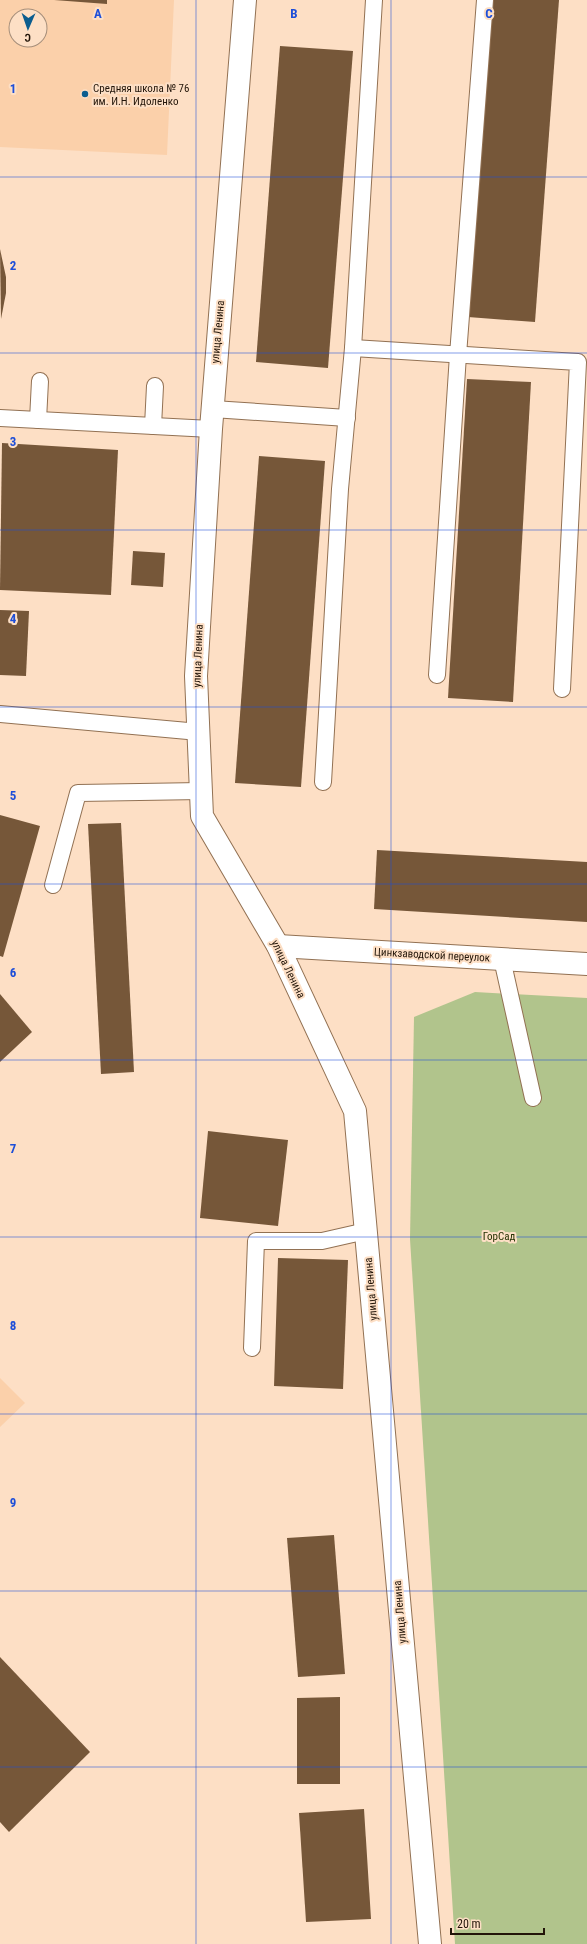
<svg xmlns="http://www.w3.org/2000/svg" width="587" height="1944" font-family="'Roboto Condensed',sans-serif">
<rect width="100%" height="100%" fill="#fddfc5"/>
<!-- built -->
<g fill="#fbd0aa" fill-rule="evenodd">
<path d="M 0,0 L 174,0 L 167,155 L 0,147 ZM 16,16 L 40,16 L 40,40 L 16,40 Z"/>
<path d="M 0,1378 L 25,1403 L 0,1427 Z"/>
</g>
<!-- green -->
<path fill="#b1c48c" d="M 475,992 L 587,998 L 587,1944 L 455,1944 L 410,1239 L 414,1017 Z"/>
<!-- building -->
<g fill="#765739">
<path d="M 54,0 L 107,0 L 107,4 Z"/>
<path d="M 491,0 L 559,0 L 535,322 L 468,317 Z"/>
<path d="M 280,46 L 353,51 L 328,368 L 256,362 Z"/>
<path d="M 0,249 L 6,277 L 6,293 L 1,319 Z"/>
<path d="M 467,379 L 531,382 L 513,702 L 448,698 Z"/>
<path d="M 2,443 L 118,450 L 111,595 L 0,590 Z"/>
<path d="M 259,456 L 325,461 L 301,787 L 235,783 Z"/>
<path d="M 133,551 L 165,553 L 163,587 L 131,585 Z"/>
<path d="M 0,610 L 29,611 L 26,676 L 0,675 Z"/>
<path d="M 0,815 L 40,826 L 3,957 L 0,956 Z"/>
<path d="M 121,823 L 134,1072 L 101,1074 L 88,824 Z"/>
<path d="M 377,850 L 587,862 L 587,922 L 374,909 Z"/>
<path d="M 0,994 L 32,1032 L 0,1062 Z"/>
<path d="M 208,1131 L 288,1140 L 278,1226 L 200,1218 Z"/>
<path d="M 278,1258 L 348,1260 L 343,1389 L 274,1386 Z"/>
<path d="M 334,1535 L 345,1674 L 298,1677 L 287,1538 Z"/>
<path d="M 0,1657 L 90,1752 L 9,1832 L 0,1822 Z"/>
<path d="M 340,1697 L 340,1784 L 297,1784 L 297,1698 Z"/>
<path d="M 364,1809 L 371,1919 L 306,1922 L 299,1813 Z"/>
</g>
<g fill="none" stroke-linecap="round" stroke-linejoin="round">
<defs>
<g id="service">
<path d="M 353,348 L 578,362 L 562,689"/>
<path d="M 213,409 L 347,418"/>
<path d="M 0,418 L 211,429"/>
<path d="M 38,420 L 40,381"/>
<path d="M 153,426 L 155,386"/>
<path d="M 437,675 L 458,355 L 485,0"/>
<path d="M 0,714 L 199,732"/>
<path d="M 323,782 L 340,489 L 353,348 L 374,0"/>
<path d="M 53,885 L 78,793 L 201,791"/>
<path d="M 502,959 L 533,1098"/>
<path d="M 252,1348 L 256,1241 L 322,1241 L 366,1231"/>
</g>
<path id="minor" d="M 278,946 L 587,964"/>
<path id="tertiary" d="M 245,0 L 211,429 L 196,676 L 202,816 L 278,946 L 355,1111 L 430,1944"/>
</defs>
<!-- service casing -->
<use href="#service" stroke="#927153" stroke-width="18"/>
<!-- minor casing -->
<use href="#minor" stroke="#927153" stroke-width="24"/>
<!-- tertiary casing -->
<use href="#tertiary" stroke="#927153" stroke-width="24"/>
<!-- service -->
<use href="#service" stroke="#fff" stroke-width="16"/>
<!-- minor -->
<use href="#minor" stroke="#fff" stroke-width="22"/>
<!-- tertiary -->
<use href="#tertiary" stroke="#fff" stroke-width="22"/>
</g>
<!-- grid -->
<path fill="none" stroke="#1d4ed8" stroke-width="1" stroke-opacity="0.55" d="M 196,0 L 196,1944M 391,0 L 391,1944M 0,177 L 587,177M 0,353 L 587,353M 0,530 L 587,530M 0,707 L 587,707M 0,884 L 587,884M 0,1060 L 587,1060M 0,1237 L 587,1237M 0,1414 L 587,1414M 0,1591 L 587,1591M 0,1767 L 587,1767"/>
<!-- markers -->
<circle fill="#0b5d8f" stroke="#fddfc5" stroke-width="1.5" cx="85" cy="94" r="4"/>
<g text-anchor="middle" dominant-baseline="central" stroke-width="4" stroke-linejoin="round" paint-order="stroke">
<!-- poi labels -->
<g font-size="11" fill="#221509" stroke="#fddfc5" text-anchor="start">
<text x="93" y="88">Средняя школа № 76<tspan x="93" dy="13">им. И.Н. Идоленко</tspan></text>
</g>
<!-- street labels -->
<g font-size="11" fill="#221509" stroke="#fddfc5">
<text transform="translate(218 332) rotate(-85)">улица Ленина</text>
<text transform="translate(198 656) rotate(-88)">улица Ленина</text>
<text transform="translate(432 955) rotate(3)">Цинкзаводской переулок</text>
<text transform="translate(288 969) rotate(64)">улица Ленина</text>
<text transform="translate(371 1289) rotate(-95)">улица Ленина</text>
<text transform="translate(400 1612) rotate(-95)">улица Ленина</text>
</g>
<!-- park labels -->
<g font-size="11" fill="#253103" stroke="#fddfc5">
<text x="499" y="1236">ГорСад</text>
</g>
</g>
<g font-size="13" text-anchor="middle" font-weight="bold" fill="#1d4ed8" stroke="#fddfc5" stroke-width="4" stroke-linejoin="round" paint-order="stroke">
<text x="98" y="18">A</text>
<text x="294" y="18">B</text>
<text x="489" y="18">C</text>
<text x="13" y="93">1</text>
<text x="13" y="270">2</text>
<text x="13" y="446">3</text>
<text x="13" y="623">4</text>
<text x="13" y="800">5</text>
<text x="13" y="977">6</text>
<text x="13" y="1153">7</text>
<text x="13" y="1330">8</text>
<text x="13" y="1507">9</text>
</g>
<!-- north arrow -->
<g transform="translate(28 28) rotate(182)"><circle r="19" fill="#fddfc5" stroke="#a58e7a"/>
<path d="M0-3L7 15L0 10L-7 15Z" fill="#0b5d8f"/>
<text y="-6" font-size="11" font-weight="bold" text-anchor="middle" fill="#221509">С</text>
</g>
<!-- scale -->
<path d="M451 1928v6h93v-6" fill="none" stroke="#221509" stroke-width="2"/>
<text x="457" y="1928" font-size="12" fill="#221509" stroke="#fddfc5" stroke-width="3" paint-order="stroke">20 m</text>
</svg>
